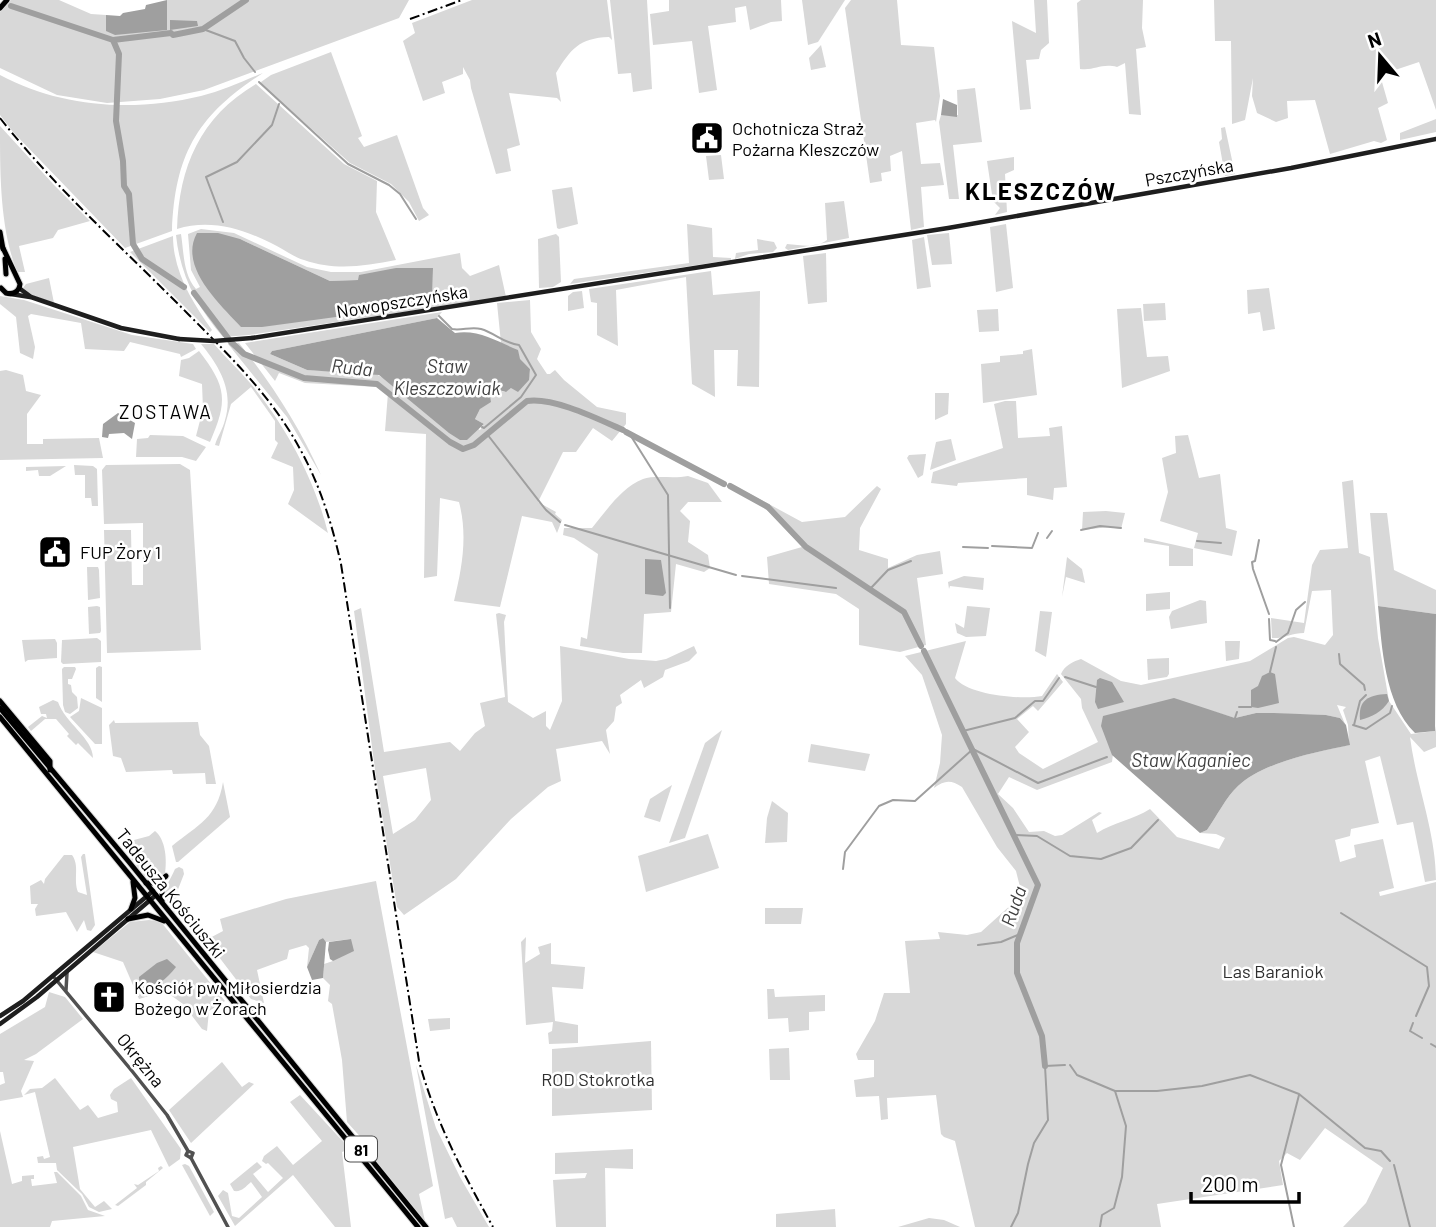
<svg xmlns="http://www.w3.org/2000/svg" width="1436" height="1227" font-family="Barlow,sans-serif">
<rect width="100%" height="100%" fill="#fff"/>
<!-- green -->
<g fill="#d8d8d8" fill-rule="evenodd">
<path d="M 11,0 L 59,0 L 91,14 L 106,15 L 106,31 L 167,30 L 167,0 L 409,0 L 399,18 L 204,90 L 160,99 L 107,103 L 57,95 L 0,68 L 0,12 Z"/>
<path d="M 472,0 L 607,0 L 612,40 L 609,37 C 579,38 571,49 556,73 L 561,102 L 557,98 L 509,93 L 520,145 L 507,149 L 511,171 L 496,174 L 471,88 L 470,80 L 463,67 L 463,74 L 442,82 L 445,93 L 423,101 L 403,41 L 415,33 L 412,23 Z"/>
<path d="M 610,0 L 647,0 L 652,89 L 633,92 L 631,73 L 618,74 Z"/>
<path d="M 669,0 L 781,0 L 782,21 L 771,22 L 750,30 L 746,6 L 735,8 L 736,22 L 708,26 L 717,90 L 699,93 L 692,41 L 653,45 L 650,14 L 669,11 Z"/>
<path d="M 802,0 L 845,0 L 818,42 L 808,45 Z"/>
<path d="M 851,0 L 897,0 L 901,45 L 934,47 L 940,96 L 936,122 L 935,120 L 916,123 L 921,164 L 940,163 L 944,185 L 921,187 L 924,227 L 911,230 L 902,151 L 890,156 L 891,171 L 881,173 L 882,181 L 870,183 L 845,8 Z"/>
<path d="M 1034,0 L 1047,0 L 1049,43 L 1041,50 L 1039,59 L 1026,60 L 1031,109 L 1020,110 L 1012,21 L 1036,33 Z"/>
<path d="M 1081,0 L 1143,0 L 1142,28 L 1146,47 L 1136,49 L 1141,115 L 1129,114 L 1125,63 L 1117,67 C 1101,63 1095,71 1080,69 L 1077,3 Z"/>
<path d="M 1214,0 L 1436,0 L 1436,110 L 1419,62 L 1380,75 L 1388,103 L 1378,108 L 1387,140 L 1381,143 L 1374,141 L 1330,154 L 1315,100 L 1287,101 L 1288,118 L 1276,122 L 1257,113 L 1252,96 L 1253,78 L 1245,120 L 1232,124 L 1231,41 L 1215,41 Z"/>
<path d="M 821,45 L 826,67 L 811,70 L 809,58 Z"/>
<path d="M 331,52 L 362,136 L 358,138 L 364,147 L 397,135 L 423,208 L 429,215 L 419,221 L 409,202 L 391,184 L 350,163 L 262,85 L 261,82 L 271,75 Z"/>
<path d="M 263,73 C 198,115 175,153 172,231 L 125,248 L 13,132 L 0,115 L 0,75 C 62,108 134,112 201,96 C 222,91 243,81 263,73 Z"/>
<path d="M 256,84 L 344,164 L 377,181 L 376,212 L 396,260 C 364,266 336,271 304,260 C 293,257 282,248 271,243 C 241,228 209,219 177,229 C 179,167 200,117 256,84 Z"/>
<path d="M 975,88 L 982,142 L 953,145 L 959,199 L 949,199 L 939,122 L 941,115 L 958,115 L 957,90 Z"/>
<path d="M 1436,119 L 1436,132 L 1400,140 L 1400,133 Z"/>
<path d="M 0,126 L 54,185 L 90,221 L 58,230 L 53,238 L 19,246 L 25,272 L 17,272 C 0,228 0,175 0,126 Z"/>
<path d="M 1225,127 L 1235,174 L 1225,176 L 1219,142 L 1222,139 L 1221,128 Z"/>
<path d="M 721,155 L 724,179 L 709,180 L 706,156 Z"/>
<path d="M 1014,157 L 1014,170 L 1005,174 L 1007,212 L 995,215 L 1000,208 L 993,201 L 987,161 Z"/>
<path d="M 572,187 L 578,224 L 559,229 L 557,228 L 552,190 Z"/>
<path d="M 844,201 L 849,238 L 788,250 L 785,248 L 787,244 C 801,245 815,249 827,240 L 825,203 Z"/>
<path d="M 687,224 L 712,228 L 713,257 L 731,258 L 731,260 L 570,284 L 574,279 L 689,263 Z"/>
<path d="M 1006,224 L 1013,288 L 996,292 L 990,227 Z"/>
<path d="M 201,229 L 234,233 L 307,267 L 331,272 L 361,272 L 460,253 L 462,268 L 470,276 L 499,265 L 506,297 L 249,335 L 223,337 C 197,307 180,275 176,235 L 181,234 C 184,253 183,274 196,289 L 200,287 L 191,270 L 188,234 ZM 240,239 L 330,281 L 359,280 L 433,268 L 432,304 L 366,312 Z"/>
<path d="M 949,233 L 952,264 L 932,265 L 927,235 Z"/>
<path d="M 556,234 L 559,237 L 561,282 L 553,287 L 539,288 L 538,239 Z"/>
<path d="M 173,236 C 173,271 192,302 212,330 L 210,332 L 130,252 Z"/>
<path d="M 924,237 L 931,287 L 917,289 L 912,240 Z"/>
<path d="M 757,239 L 774,242 L 777,248 L 773,252 L 749,254 L 735,259 L 736,253 L 758,250 Z"/>
<path d="M 826,253 L 827,302 L 808,304 L 803,256 Z"/>
<path d="M 711,271 L 713,295 L 760,291 L 759,387 L 737,386 L 738,350 L 714,350 L 715,397 L 692,384 L 686,277 L 616,290 L 618,346 L 597,335 L 597,303 L 591,302 L 589,289 Z"/>
<path d="M 49,278 L 54,303 L 29,294 L 23,288 L 26,284 Z"/>
<path d="M 1269,288 L 1275,329 L 1263,331 L 1260,312 L 1248,314 L 1247,290 Z"/>
<path d="M 582,291 L 584,308 L 568,311 L 568,296 L 573,292 Z"/>
<path d="M 0,296 L 24,300 L 132,335 L 193,344 L 196,349 L 181,357 L 180,354 L 130,342 L 124,351 L 85,349 L 81,323 L 31,314 L 28,316 L 35,347 L 33,359 L 20,353 L 16,317 L 0,304 Z"/>
<path d="M 530,300 L 531,332 L 541,349 L 537,359 L 547,374 L 550,374 L 555,370 L 564,380 L 597,407 L 626,413 L 626,424 L 612,441 L 593,428 L 576,452 L 563,452 L 538,502 L 556,512 L 555,514 L 562,520 L 557,533 L 552,522 L 522,516 L 500,607 L 454,601 C 462,568 468,536 459,502 L 440,498 L 437,576 L 424,578 L 426,434 L 385,431 L 388,393 L 378,387 L 305,383 L 279,373 L 275,381 L 245,343 L 442,312 L 437,318 L 272,351 L 270,354 L 307,370 L 374,373 L 480,430 L 484,424 L 475,419 L 489,391 L 491,388 L 505,392 L 529,376 L 530,369 L 501,343 L 497,303 Z"/>
<path d="M 1165,303 L 1166,320 L 1144,321 L 1143,304 Z"/>
<path d="M 1141,308 L 1147,357 L 1168,356 L 1170,371 L 1122,388 L 1117,309 Z"/>
<path d="M 998,309 L 999,331 L 979,332 L 977,310 Z"/>
<path d="M 239,343 C 272,384 299,426 321,475 L 287,417 L 228,344 Z"/>
<path d="M 201,344 L 214,344 C 226,358 239,370 251,384 C 286,426 315,480 328,533 L 288,504 L 294,490 L 293,467 L 271,458 L 278,443 L 275,440 L 275,421 L 251,387 L 231,404 L 219,446 L 215,445 C 217,437 223,429 225,420 C 234,390 219,366 201,344 Z"/>
<path d="M 1032,349 L 1037,395 L 983,403 L 981,364 L 1000,362 L 1000,356 L 1023,354 L 1023,351 Z"/>
<path d="M 199,351 C 227,387 228,401 210,442 L 196,436 L 203,409 L 202,384 L 179,376 L 181,360 L 189,358 Z"/>
<path d="M 6,370 L 23,375 L 26,391 L 41,395 L 27,414 L 27,444 L 43,444 L 43,439 L 99,438 L 103,458 L 0,460 L 0,371 Z"/>
<path d="M 935,393 L 949,393 L 948,414 L 935,420 Z"/>
<path d="M 1005,401 L 1016,401 L 1018,438 L 1050,436 L 1049,428 L 1062,426 L 1067,487 L 1054,488 L 1053,500 L 1027,495 L 1027,478 L 958,483 L 957,486 L 931,483 L 933,472 L 1003,448 L 994,404 Z"/>
<path d="M 150,435 L 183,436 L 206,447 L 196,461 L 182,457 L 136,457 L 137,439 L 148,438 Z"/>
<path d="M 1188,435 L 1199,478 L 1220,474 L 1226,528 L 1237,531 L 1232,556 L 1194,548 L 1198,533 L 1160,521 L 1168,492 L 1162,458 L 1176,453 L 1175,436 Z"/>
<path d="M 951,439 L 956,460 L 930,470 L 936,442 Z"/>
<path d="M 926,454 L 923,475 L 918,478 L 907,458 L 909,455 Z"/>
<path d="M 180,464 L 190,470 L 201,650 L 107,653 L 104,530 L 131,530 L 132,585 L 143,585 L 143,523 L 104,524 L 102,470 L 106,465 Z"/>
<path d="M 74,465 L 93,466 L 97,469 L 98,506 L 92,506 L 91,498 L 85,498 L 85,475 L 75,475 Z"/>
<path d="M 66,466 L 50,476 L 39,476 L 38,470 L 26,471 L 26,467 Z"/>
<path d="M 688,476 L 708,483 L 722,502 L 688,502 L 680,511 L 690,521 L 688,542 L 708,555 L 710,568 L 704,572 L 676,564 L 671,612 L 644,614 L 642,653 L 623,653 L 580,646 L 581,637 L 587,639 L 598,554 L 574,538 L 563,535 L 564,528 L 592,528 C 607,510 621,488 643,479 C 654,475 675,479 688,476 Z"/>
<path d="M 1353,480 L 1359,553 L 1370,557 L 1378,638 L 1389,701 L 1411,734 L 1435,731 L 1436,726 L 1436,747 L 1424,752 L 1410,737 C 1416,785 1436,832 1436,880 L 1425,882 L 1413,822 L 1397,825 L 1380,756 L 1365,761 L 1379,823 L 1351,829 L 1350,836 L 1335,840 L 1340,862 L 1356,857 L 1354,845 L 1383,839 L 1394,888 L 1379,892 L 1380,896 L 1436,882 L 1436,1227 L 1343,1227 L 1366,1203 L 1383,1168 L 1325,1128 L 1300,1160 L 1287,1153 L 1279,1161 L 1283,1185 L 1157,1204 L 1161,1227 L 975,1227 L 955,1141 L 944,1137 L 941,1134 L 936,1095 L 887,1098 L 888,1119 L 881,1120 L 879,1096 L 856,1097 L 854,1080 L 874,1077 L 874,1060 L 858,1060 L 856,1054 L 875,1021 L 884,993 L 910,993 L 905,941 L 940,939 L 938,932 L 967,935 L 981,932 L 1022,895 L 1016,871 L 997,847 L 962,787 C 951,780 945,780 934,788 L 940,763 L 942,735 L 922,675 L 905,656 L 966,641 L 955,678 C 968,695 1021,700 1042,696 L 1057,674 L 1063,682 L 1038,711 L 1033,706 L 1017,719 L 1029,732 L 1015,747 L 1019,753 L 1043,769 L 1098,742 L 1082,708 L 1081,699 L 1061,674 C 1064,666 1074,661 1081,659 L 1121,681 L 1141,685 L 1250,661 L 1288,638 L 1294,637 L 1325,645 L 1333,635 L 1331,590 L 1312,591 L 1304,633 C 1292,633 1283,639 1272,638 L 1271,618 L 1304,623 L 1312,565 L 1320,550 L 1348,548 L 1342,482 ZM 1337,705 L 1346,707 L 1343,710 L 1348,725 L 1349,745 C 1316,752 1264,762 1238,786 C 1226,797 1217,816 1207,830 L 1200,833 L 1216,834 L 1225,838 L 1219,849 L 1177,837 L 1150,809 C 1133,820 1114,822 1097,833 L 1092,820 L 1102,813 L 1099,812 L 1062,835 L 1055,836 L 1044,831 L 1029,832 L 1013,808 L 998,794 L 1009,777 L 1037,790 L 1112,762 L 1113,754 L 1212,711 L 1235,718 L 1256,713 L 1326,715 L 1340,718 L 1345,724 Z"/>
<path d="M 730,483 L 802,522 L 845,517 L 877,486 L 881,489 L 860,528 L 859,550 L 888,559 L 888,568 L 917,555 L 940,551 L 943,574 L 917,578 L 926,645 L 900,652 L 859,645 L 859,609 L 836,594 L 769,584 L 767,557 L 802,547 L 772,514 Z"/>
<path d="M 1106,511 L 1125,513 L 1121,529 L 1109,527 L 1082,530 L 1083,512 Z"/>
<path d="M 1370,513 L 1387,513 L 1394,570 L 1436,590 L 1436,614 L 1378,606 Z"/>
<path d="M 1144,538 L 1193,549 L 1193,566 L 1169,566 L 1169,546 L 1144,542 Z"/>
<path d="M 1067,557 L 1082,569 L 1085,583 L 1066,577 L 1062,597 Z"/>
<path d="M 87,567 L 98,567 L 99,570 L 100,598 L 88,600 Z"/>
<path d="M 964,576 L 984,578 L 983,590 L 950,586 L 949,589 L 948,582 Z"/>
<path d="M 1170,592 L 1170,609 L 1146,611 L 1146,594 Z"/>
<path d="M 1200,600 L 1206,601 L 1207,623 L 1171,629 L 1169,617 L 1172,611 Z"/>
<path d="M 97,606 L 100,607 L 101,631 L 100,633 L 89,634 L 88,607 Z"/>
<path d="M 967,606 L 990,608 L 986,636 L 966,637 L 957,633 L 955,623 L 964,628 Z"/>
<path d="M 361,608 L 384,752 L 450,742 L 460,751 L 475,733 L 485,726 L 480,703 L 505,697 L 496,614 L 499,613 L 506,615 L 504,622 L 508,702 L 533,718 L 546,711 L 546,726 L 550,730 L 562,701 L 560,646 L 629,659 L 656,661 L 666,659 L 694,646 L 697,653 L 689,661 L 665,670 L 663,677 L 644,688 L 641,680 L 620,695 L 622,703 L 616,707 L 614,721 L 606,730 L 610,754 L 602,741 L 556,749 L 561,781 L 548,787 L 511,819 L 456,879 L 404,915 L 397,907 L 376,777 L 354,611 ZM 426,768 L 431,800 L 415,820 L 393,834 L 383,776 Z"/>
<path d="M 1040,611 L 1052,612 L 1046,657 L 1035,651 Z"/>
<path d="M 97,638 L 101,641 L 101,662 L 63,664 L 61,662 L 62,640 Z"/>
<path d="M 55,639 L 57,643 L 57,658 L 28,660 L 25,662 L 22,640 Z"/>
<path d="M 1225,641 L 1240,641 L 1239,659 L 1226,661 Z"/>
<path d="M 1169,658 L 1169,674 L 1167,677 L 1148,680 L 1147,659 Z"/>
<path d="M 99,666 L 102,667 L 102,702 L 96,698 L 96,668 Z"/>
<path d="M 64,667 L 75,667 L 76,669 L 72,679 L 68,679 L 68,684 L 71,685 L 72,692 L 77,697 L 78,708 L 70,714 L 65,712 L 63,705 L 62,669 Z"/>
<path d="M 81,698 L 102,708 L 102,744 L 95,744 L 70,717 L 79,711 Z"/>
<path d="M 53,700 L 58,702 C 65,723 93,738 93,758 L 78,743 L 76,745 L 67,736 L 69,734 L 56,719 L 45,719 L 31,731 L 28,727 L 42,716 L 47,718 L 46,714 L 41,714 L 39,707 Z"/>
<path d="M 114,720 L 115,723 L 198,722 L 200,735 L 209,746 L 216,784 L 206,784 L 205,773 L 173,774 L 172,770 L 126,772 L 121,758 L 113,756 L 109,725 Z"/>
<path d="M 722,730 L 685,838 L 669,843 L 705,743 Z"/>
<path d="M 811,744 L 870,754 L 865,771 L 808,762 Z"/>
<path d="M 223,782 L 230,817 L 178,862 L 176,862 L 172,846 C 199,824 217,818 223,782 Z"/>
<path d="M 672,785 L 660,822 L 644,817 L 650,799 Z"/>
<path d="M 772,801 L 788,813 L 787,842 L 765,843 L 767,818 Z"/>
<path d="M 155,831 C 166,840 167,860 165,874 L 157,882 L 148,881 L 128,854 L 135,848 L 134,840 L 149,836 Z"/>
<path d="M 708,834 L 719,868 L 646,892 L 638,856 Z"/>
<path d="M 83,854 L 85,854 L 95,925 L 91,931 L 87,930 L 84,920 L 77,932 L 66,912 L 36,916 L 35,909 L 38,904 L 31,904 L 30,886 L 41,880 L 44,884 L 45,879 L 64,855 L 72,855 C 80,866 73,879 78,892 L 87,895 L 81,857 Z"/>
<path d="M 179,867 L 183,869 L 184,874 L 177,892 L 175,912 C 158,890 165,892 175,869 Z"/>
<path d="M 376,881 L 433,1186 L 419,1194 L 425,1221 L 364,1147 L 365,1142 L 347,1122 L 342,1060 L 332,1004 L 328,1001 L 330,985 L 323,978 L 324,964 L 333,961 L 351,939 L 326,942 L 323,938 L 319,940 L 307,967 L 309,948 L 306,945 L 289,950 L 287,959 L 257,970 L 264,1003 L 251,999 L 206,940 L 223,931 L 220,919 L 286,899 Z"/>
<path d="M 765,908 L 803,908 L 801,924 L 765,924 Z"/>
<path d="M 149,920 L 161,922 L 225,1001 L 209,1011 L 207,1031 L 202,1029 L 183,1004 L 165,991 L 139,999 L 123,962 L 93,952 L 130,922 Z"/>
<path d="M 526,937 L 525,963 L 540,954 L 538,947 L 551,943 L 551,964 L 585,967 L 583,989 L 552,987 L 555,1021 L 578,1025 L 578,1043 L 549,1044 L 548,1033 L 552,1031 L 553,1022 L 526,1025 L 521,942 Z"/>
<path d="M 767,989 L 774,989 L 775,997 L 825,995 L 825,1011 L 809,1012 L 809,1030 L 789,1032 L 788,1018 L 768,1019 Z"/>
<path d="M 49,992 L 65,997 L 83,1019 L 36,1054 L 24,1060 L 34,1061 L 21,1091 L 23,1097 L 0,1101 L 0,1085 L 5,1083 L 3,1072 L 0,1072 L 0,1034 L 45,1007 Z"/>
<path d="M 450,1018 L 450,1029 L 430,1031 L 428,1019 Z"/>
<path d="M 651,1041 L 652,1110 L 552,1116 L 552,1049 Z"/>
<path d="M 789,1048 L 790,1080 L 770,1080 L 769,1049 Z"/>
<path d="M 222,1062 L 242,1087 L 249,1082 L 254,1084 L 191,1143 L 169,1110 Z"/>
<path d="M 416,1065 L 436,1128 L 460,1177 L 489,1227 L 457,1227 L 452,1217 L 445,1219 Z"/>
<path d="M 55,1078 L 80,1110 L 88,1105 L 98,1118 L 118,1112 L 117,1102 L 111,1099 L 110,1095 L 114,1089 L 131,1078 L 181,1149 L 180,1159 L 169,1167 L 151,1130 L 73,1147 L 80,1189 L 95,1207 L 104,1201 L 112,1209 L 99,1212 L 89,1207 L 82,1194 L 57,1170 L 56,1163 L 38,1163 L 37,1157 L 43,1156 L 44,1159 L 50,1157 L 35,1092 L 24,1095 L 30,1089 L 42,1088 Z"/>
<path d="M 300,1095 L 350,1149 L 342,1152 L 351,1227 L 335,1227 L 293,1175 L 235,1226 L 218,1196 L 223,1190 L 228,1193 L 232,1216 L 239,1218 L 262,1197 L 251,1182 C 245,1187 242,1192 234,1191 L 230,1184 L 257,1162 L 262,1167 L 253,1174 L 268,1192 L 283,1178 L 268,1163 L 266,1164 L 262,1161 L 264,1156 L 277,1146 L 293,1165 L 322,1141 L 290,1102 Z"/>
<path d="M 0,1131 L 12,1184 L 22,1181 L 22,1176 L 34,1175 L 34,1179 L 31,1179 L 32,1186 L 57,1183 L 54,1172 L 57,1172 L 81,1196 L 88,1210 L 105,1216 L 52,1221 L 50,1227 L 0,1227 Z"/>
<path d="M 633,1149 L 633,1169 L 605,1168 L 606,1227 L 556,1227 L 553,1180 L 585,1178 L 587,1173 L 555,1174 L 555,1153 Z"/>
<path d="M 185,1164 L 189,1166 L 214,1212 L 210,1216 L 182,1165 Z"/>
<path d="M 161,1166 L 163,1168 L 146,1182 L 146,1185 L 118,1206 L 115,1205 L 137,1188 L 134,1184 L 138,1185 L 159,1171 L 158,1168 Z"/>
<path d="M 835,1209 L 836,1227 L 776,1227 L 776,1214 Z"/>
<path d="M 929,1218 L 944,1220 L 960,1227 L 898,1227 Z"/>
</g>
<!-- water -->
<g fill="#9f9f9f">
<path d="M 167,0 L 167,30 L 115,35 L 106,31 L 106,15 L 120,16 L 123,13 L 145,9 L 146,5 Z"/>
<path d="M 170,20 L 197,21 L 198,26 L 170,30 Z"/>
<path d="M 943,99 L 957,105 L 957,117 L 941,115 Z"/>
<path d="M 197,233 L 218,233 L 240,239 L 330,281 L 358,280 L 359,275 L 396,268 L 433,268 L 432,304 L 262,327 L 241,327 C 221,305 178,267 197,233 Z"/>
<path d="M 437,318 L 455,333 C 479,329 498,342 518,350 L 520,359 L 530,369 L 529,380 L 518,392 L 511,388 L 506,392 L 492,388 L 489,391 L 491,402 L 480,409 L 475,419 L 484,424 L 467,440 L 460,440 L 449,433 L 379,375 L 307,370 L 270,354 L 272,351 Z"/>
<path d="M 118,413 L 135,423 L 132,439 L 124,433 L 109,434 L 108,438 L 102,437 L 103,424 Z"/>
<path d="M 645,559 L 661,560 L 666,593 L 663,596 L 645,594 Z"/>
<path d="M 1378,606 L 1436,614 L 1435,731 L 1415,733 C 1384,703 1382,646 1378,606 Z"/>
<path d="M 1270,672 L 1275,674 L 1279,703 L 1258,708 L 1251,707 L 1251,690 L 1258,686 L 1262,676 Z"/>
<path d="M 1100,678 L 1112,682 L 1124,702 L 1098,709 L 1095,702 L 1097,680 Z"/>
<path d="M 1387,694 L 1389,701 C 1382,712 1372,717 1360,720 C 1358,700 1368,695 1387,694 Z"/>
<path d="M 1174,698 L 1235,718 L 1256,713 L 1274,713 L 1326,715 L 1340,718 L 1346,725 L 1350,745 C 1316,752 1264,762 1238,786 C 1226,797 1217,816 1207,830 L 1200,833 L 1112,755 L 1101,726 L 1103,716 Z"/>
<path d="M 323,938 L 326,942 L 323,978 L 312,980 L 307,967 L 319,940 Z"/>
<path d="M 351,939 L 354,951 L 333,961 L 330,959 L 328,950 L 329,942 Z"/>
<path d="M 167,959 L 176,967 C 168,978 154,989 140,991 L 139,977 L 157,963 Z"/>
</g>
<g fill="none" stroke-linecap="round" stroke-linejoin="round">
<!-- stream -->
<g stroke="#9f9f9f" stroke-width="2">
<path d="M 203,29 L 235,41 L 244,58 L 255,72"/>
<path d="M 259,82 L 348,164 L 389,185 L 400,194 L 416,219"/>
<path d="M 223,222 L 206,177 L 237,162 L 272,125 L 279,104"/>
<path d="M 439,316 L 452,329 C 462,331 471,326 481,329 C 495,333 503,343 519,345 L 536,375 L 521,397 L 484,428 L 482,427"/>
<path d="M 629,433 L 668,495 L 670,608"/>
<path d="M 487,434 L 546,510 L 560,522"/>
<path d="M 565,525 L 736,575"/>
<path d="M 1081,530 L 1100,526 L 1121,528"/>
<path d="M 1047,538 L 1052,531"/>
<path d="M 1259,540 L 1255,561 L 1252,562 L 1253,569 L 1269,614"/>
<path d="M 1197,541 L 1221,543"/>
<path d="M 992,546 L 1032,548 L 1038,533"/>
<path d="M 963,547 L 988,548"/>
<path d="M 742,576 L 836,588"/>
<path d="M 870,589 L 888,570 L 911,561"/>
<path d="M 1269,619 L 1270,640 L 1275,641"/>
<path d="M 1276,642 L 1288,633 L 1296,610 L 1305,602"/>
<path d="M 1339,654 L 1340,664 L 1364,685 L 1365,690"/>
<path d="M 1270,672 L 1276,647"/>
<path d="M 1065,677 L 1096,687"/>
<path d="M 1239,707 L 1251,707"/>
<path d="M 1235,718 L 1237,712"/>
<path d="M 1353,725 L 1366,729 L 1390,713 L 1392,706"/>
<path d="M 1354,725 L 1360,701 L 1366,695"/>
<path d="M 963,731 L 1015,718 L 1035,701 L 1043,701 L 1059,678"/>
<path d="M 1014,835 L 1037,836 L 1070,856 L 1101,859 L 1131,848 L 1158,820"/>
<path d="M 843,869 L 845,852 L 879,806 L 893,800 L 915,801 L 973,749 L 1038,783 L 1107,757"/>
<path d="M 1341,913 L 1427,967 L 1429,986 L 1416,1016"/>
<path d="M 978,945 L 1001,942 L 1020,934"/>
<path d="M 1413,1023 L 1410,1031 L 1422,1038"/>
<path d="M 1431,1044 L 1436,1047"/>
<path d="M 1070,1065 L 1077,1075 L 1115,1091 L 1157,1091 L 1202,1086 L 1250,1075 L 1299,1094 L 1365,1148 L 1381,1151 L 1390,1161"/>
<path d="M 1394,1165 L 1410,1227"/>
<path d="M 1011,1227 L 1018,1213 L 1028,1164 L 1034,1143 L 1048,1120 L 1045,1066 L 1065,1065"/>
<path d="M 1100,1227 L 1102,1215 L 1114,1208 L 1122,1177 L 1126,1126 L 1115,1091"/>
<path d="M 1294,1227 L 1281,1165 L 1299,1095"/>
</g>
<!-- river -->
<g stroke="#9f9f9f" stroke-width="6">
<path d="M 11,6 L 113,40 L 119,54 L 116,121 L 123,161 L 124,186 L 129,194 L 133,244 L 142,259 L 184,287"/>
<path d="M 113,40 L 171,33 L 173,35 L 203,29 L 246,0"/>
<path d="M 194,293 L 231,342 L 244,354 L 304,378 L 377,384 L 450,442 L 463,449 L 474,445 L 527,401 C 554,397 598,419 623,430"/>
<path d="M 626,432 L 724,484"/>
<path d="M 730,486 L 768,507 L 806,547 L 904,612 L 921,646"/>
<path d="M 924,651 L 1038,885 L 1017,943 L 1017,973 L 1042,1036 L 1045,1066"/>
</g>
<defs>
<g id="primary">
<path d="M 0,8 L 7,0"/>
<path d="M 0,232 L 3,249"/>
<path d="M 5,259 L 6,274"/>
<path d="M 1,288 L 6,293 C 13,295 19,292 20,284 L 3,248"/>
<path d="M 0,701 L 50,761 L 50,770"/>
<path d="M 0,708 L 129,862 L 426,1227"/>
<path d="M 0,717 L 418,1227"/>
<path d="M 146,883 L 158,883 L 166,876"/>
<path d="M 162,889 L 162,902"/>
<path d="M 131,909 L 135,898 L 133,882"/>
<path d="M 128,919 L 148,915 L 164,921"/>
</g>
</defs>
<!-- primary casing -->
<use href="#primary" stroke="#dbdbdb" stroke-width="7"/>
<!-- tertiary -->
<g stroke="#515151" stroke-width="3.5">
<path d="M 53,976 L 132,1071 L 167,1115 L 188,1151 L 193,1153 L 191,1158 L 186,1155 L 188,1151"/>
<path d="M 66,990 L 67,973"/>
<path d="M 191,1158 L 228,1227"/>
</g>
<!-- secondary -->
<g stroke="#1e1e1e" stroke-width="4.5">
<path d="M 19,288 L 31,297 L 121,328 L 179,339"/>
<path d="M 11,294 L 30,297"/>
<path d="M 252,338 L 948,228 L 1291,168 L 1436,139"/>
<path d="M 0,1016 L 23,1001 L 153,891"/>
<path d="M 0,1024 L 37,997 L 156,895"/>
</g>
<!-- primary -->
<use href="#primary" stroke="#000" stroke-width="5"/>
<!-- rail -->
<g stroke="#000" stroke-width="2" stroke-dasharray="10 3.5 2 3.5" stroke-linecap="butt">
<path d="M 410,19 L 462,0"/>
<path d="M 0,118 C 56,189 125,250 188,314 C 230,356 272,397 300,449 C 320,485 332,524 341,564 L 419,1061 C 435,1121 463,1173 493,1227"/>
</g>
<!-- secondary-bridge -->
<path stroke="#1e1e1e" stroke-width="4.5" d="M 179,339 L 214,341 L 252,338"/>
</g>
<!-- icons -->
<defs>
<symbol id="civic-square" viewBox="-11 -11 22 22"><rect x="-9" y="-9" width="18" height="18" rx="4" fill="#000" stroke="#fff"/><path d="M-.6-6.5H3V-4.5H.6V-3L4-1V1h2V6H-6V1h2V-1L-.6-3ZM-1.2 2.5V6h2.4V2.5Z" fill="#fff"/></symbol>
<symbol id="church-square" viewBox="-11 -11 22 22"><rect x="-9" y="-9" width="18" height="18" rx="4" fill="#000" stroke="#fff"/><path d="M-1.2-6h2.4v3.5h3.3v2.4h-3.3V6h-2.4V-.1h-3.3v-2.4h3.3Z" fill="#fff"/></symbol>
</defs>
<g fill-rule="evenodd">
<use href="#civic-square" x="688" y="119" width="38" height="38"/>
<use href="#civic-square" x="36" y="533" width="38" height="38"/>
<use href="#church-square" x="90" y="978" width="38" height="38"/>
</g>
<g text-anchor="middle" dominant-baseline="central" stroke-width="5" stroke-linejoin="round" paint-order="stroke">
<!-- shield labels -->
<rect fill="#fff" stroke="#4c4c4c" stroke-width="2" x="345" y="1136.5" width="32" height="25" rx="5"/>
<g font-size="16" font-weight="bold" fill="#000">
<text x="361" y="1149">81</text>
</g>
<!-- poi labels -->
<g font-size="18" fill="#000" stroke="#fff" text-anchor="start">
<text x="732" y="128">Ochotnicza Straż<tspan x="732" dy="21">Pożarna Kleszczów</tspan></text>
<text x="80" y="552">FUP Żory 1</text>
<text x="134" y="987">Kościół pw. Miłosierdzia<tspan x="134" dy="21">Bożego w Żorach</tspan></text>
</g>
<!-- street labels -->
<g font-size="18" fill="#000" stroke="#fff">
<text transform="translate(1189 172) rotate(-10)">Pszczyńska</text>
<text transform="translate(402 301) rotate(-9)">Nowopszczyńska</text>
<text transform="translate(171 893) rotate(51)">Tadeusza Kościuszki</text>
<text transform="translate(141 1060) rotate(51)">Okrężna</text>
</g>
<!-- park labels -->
<g font-size="18" fill="#2f2f2f" stroke="#fff">
<text x="1273" y="971">Las Baraniok</text>
<text x="598" y="1079">ROD Stokrotka</text>
</g>
<!-- water labels -->
<g font-size="19" font-style="italic" fill="#404040" stroke="#fff">
<text x="447" y="365">Staw<tspan x="447" dy="22">Kleszczowiak</tspan></text>
<text transform="translate(352 367) rotate(6)">Ruda</text>
<text x="1191" y="759">Staw Kaganiec</text>
<text transform="translate(1013 906) rotate(-71)">Ruda</text>
</g>
<!-- neighbourhood labels -->
<g font-size="19" letter-spacing="2" fill="#000" stroke="#fff">
<text x="166" y="411">ZOSTAWA</text>
</g>
<!-- district labels -->
<g font-size="24" font-weight="bold" letter-spacing="2" fill="#000" stroke="#fff">
<text x="1041" y="190">KLESZCZÓW</text>
</g>
</g>
<!-- north arrow -->
<g transform="translate(1380 56) rotate(341)" stroke="#ffffff" stroke-width="5" paint-order="stroke">
<path d="M0-5L12 26L0 18L-12 26Z" fill="#000000"/>
<text y="-10" font-size="19" font-weight="bold" text-anchor="middle" fill="#000000">N</text>
</g>
<!-- scale -->
<path d="M1191 1192v10h108v-10" fill="none" stroke="#000000" stroke-width="3.5"/>
<text x="1202" y="1192" font-size="21" fill="#000000" stroke="#ffffff" stroke-width="5" paint-order="stroke">200 m</text>
</svg>
